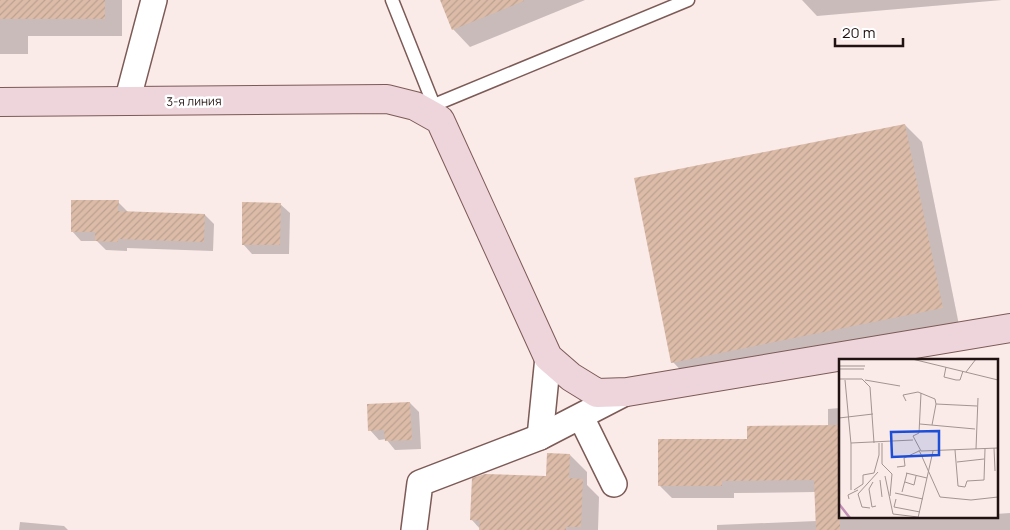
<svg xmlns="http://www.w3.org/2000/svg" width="1010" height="530" font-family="Manrope,sans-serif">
<defs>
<pattern id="building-hatch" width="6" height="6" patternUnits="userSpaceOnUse" patternTransform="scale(1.25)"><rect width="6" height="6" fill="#dcbca9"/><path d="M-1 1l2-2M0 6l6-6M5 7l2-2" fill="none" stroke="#bca190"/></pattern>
</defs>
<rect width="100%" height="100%" fill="#faeae8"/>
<!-- shadow -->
<g fill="#0003">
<path d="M 0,0 L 122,0 L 122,36 L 28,36 L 28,54 L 0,54 Z"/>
<path d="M 441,0 L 585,0 L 470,47 L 453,29 Z"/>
<path d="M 802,0 L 1002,0 L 817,16 Z"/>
<path d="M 905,125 L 922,142 L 959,325 L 690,380 L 673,362 Z"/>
<path d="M 118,202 L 128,212 L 205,215 L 214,224 L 213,251 L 127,248 L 127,251 L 106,250 L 97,241 L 81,241 L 72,231 Z"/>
<path d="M 280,204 L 290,213 L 289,254 L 252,254 L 243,244 Z"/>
<path d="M 410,403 L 419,412 L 421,449 L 395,450 L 386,439 L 379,440 L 370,430 Z"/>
<path d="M 840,408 L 840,516 L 996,516 L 996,514 L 1010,513 L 1010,530 L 717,530 L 717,525 L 817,521 L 816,492 L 734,493 L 734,498 L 672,498 L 660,486 L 749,440 L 828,426 L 828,409 Z"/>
<path d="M 570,455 L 587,472 L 587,485 L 599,497 L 598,530 L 481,530 L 472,520 L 547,477 Z"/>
<path d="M 20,522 L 64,526 L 68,530 L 19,530 Z"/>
</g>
<!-- building -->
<g fill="url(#building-hatch)">
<rect x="0" y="0" width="105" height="19"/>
<path d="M 440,0 L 524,0 L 524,1 L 452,30 Z"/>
<path d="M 905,124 L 943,308 L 671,363 L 634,178 Z"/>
<path d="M 71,200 L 119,200 L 118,211 L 205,214 L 204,242 L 118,239 L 118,242 L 95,241 L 95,232 L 71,232 Z"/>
<path d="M 242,202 L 281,203 L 280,245 L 242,245 Z"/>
<path d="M 410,402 L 412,440 L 385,441 L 384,430 L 368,431 L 367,404 Z"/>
<path d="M 840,425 L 840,530 L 816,530 L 814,480 L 722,481 L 722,486 L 658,486 L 658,439 L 747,439 L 747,426 Z"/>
<path d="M 547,453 L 570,454 L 569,478 L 583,479 L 581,527 L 566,527 L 566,530 L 479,530 L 480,521 L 470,520 L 472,478 L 485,474 L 546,476 Z"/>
</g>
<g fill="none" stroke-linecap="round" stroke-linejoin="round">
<defs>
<g id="lane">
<path d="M 392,0 L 437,113"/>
<path d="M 434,105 L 688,0"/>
</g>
<g id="street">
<path d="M 127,102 L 154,0"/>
<path d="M 581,417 L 614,484"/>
<path d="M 540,437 L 548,357"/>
<path d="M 414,530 L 420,483 L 540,437 L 627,392"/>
</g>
<path id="secondary" d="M 0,102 L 387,99 L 415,106 L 440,120 L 548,357 L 571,377 L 597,393 L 627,392 L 1010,328"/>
</defs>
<!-- lane casing -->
<use href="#lane" stroke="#7c5a56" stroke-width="15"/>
<!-- street casing -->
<use href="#street" stroke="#7c5a56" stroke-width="28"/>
<!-- secondary casing -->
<use href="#secondary" stroke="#7c5a56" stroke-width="30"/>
<!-- lane -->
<use href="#lane" stroke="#fff" stroke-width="12"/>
<!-- street -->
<use href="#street" stroke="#fff" stroke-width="25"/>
<!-- secondary -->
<use href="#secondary" stroke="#eed5dc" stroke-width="28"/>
</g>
<g text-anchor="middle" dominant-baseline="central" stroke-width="5" stroke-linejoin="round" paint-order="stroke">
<!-- street labels -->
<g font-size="12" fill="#201211" stroke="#fff">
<text transform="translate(194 101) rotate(-1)">3-я линия</text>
</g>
</g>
<!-- overview -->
<g transform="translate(839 359)">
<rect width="159" height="159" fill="#faeae8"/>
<path fill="none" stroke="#c38eb6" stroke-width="2.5" d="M 0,145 L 11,159"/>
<path fill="none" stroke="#a39492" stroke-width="1" d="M 73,0 L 159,21M 0,7 L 26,7M 107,8 L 105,18 L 117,21 L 121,21 L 124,12M 0,10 L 25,10M 127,13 L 137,0M 0,20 L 23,20 L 31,28 L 35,84M 6,21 L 12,85 L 12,131M 26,21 L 61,27M 67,42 L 64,36 L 79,33 L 96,40 L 97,45M 97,45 L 138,47M 0,59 L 34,55M 81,65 L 136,70M 93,66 L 97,45M 74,77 L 82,92 L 159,89M 74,77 L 80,74 L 82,34M 12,84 L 74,81M 43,84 L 43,105 L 53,115 L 51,137M 155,89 L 156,112M 137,90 L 139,39M 80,91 L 101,138 L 132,141 L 159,138M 116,91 L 119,127 L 126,128 L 128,122 L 145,121 L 146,90M 118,103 L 145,100M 58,108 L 66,107 L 65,99 L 80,92M 67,114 L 88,119M 46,117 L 54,155 L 79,158M 41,121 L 43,138M 34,123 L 30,130 L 33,148 L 37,147M 66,123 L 75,126 L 77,117M 15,131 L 24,125 L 24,116 L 35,114 L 40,96 L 40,84M 63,133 L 68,114M 56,134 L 84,140M 10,140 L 9,136 L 19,131M 57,140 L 55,148 L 81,153M 31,149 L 23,148 L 19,135 L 39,113M 79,159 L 94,92M 128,159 L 144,159"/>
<path fill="#1d4ed8" fill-opacity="0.15" stroke="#1d4ed8" stroke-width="2.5" d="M 100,72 L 100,96 L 53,98 L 52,73 Z"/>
<rect width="159" height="159" fill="none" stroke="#201211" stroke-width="2.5"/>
</g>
<!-- scale -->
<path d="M835 38v8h68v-8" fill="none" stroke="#201211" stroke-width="2.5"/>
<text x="842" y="38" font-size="15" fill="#201211" stroke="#ffffff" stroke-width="4" paint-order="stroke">20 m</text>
</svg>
